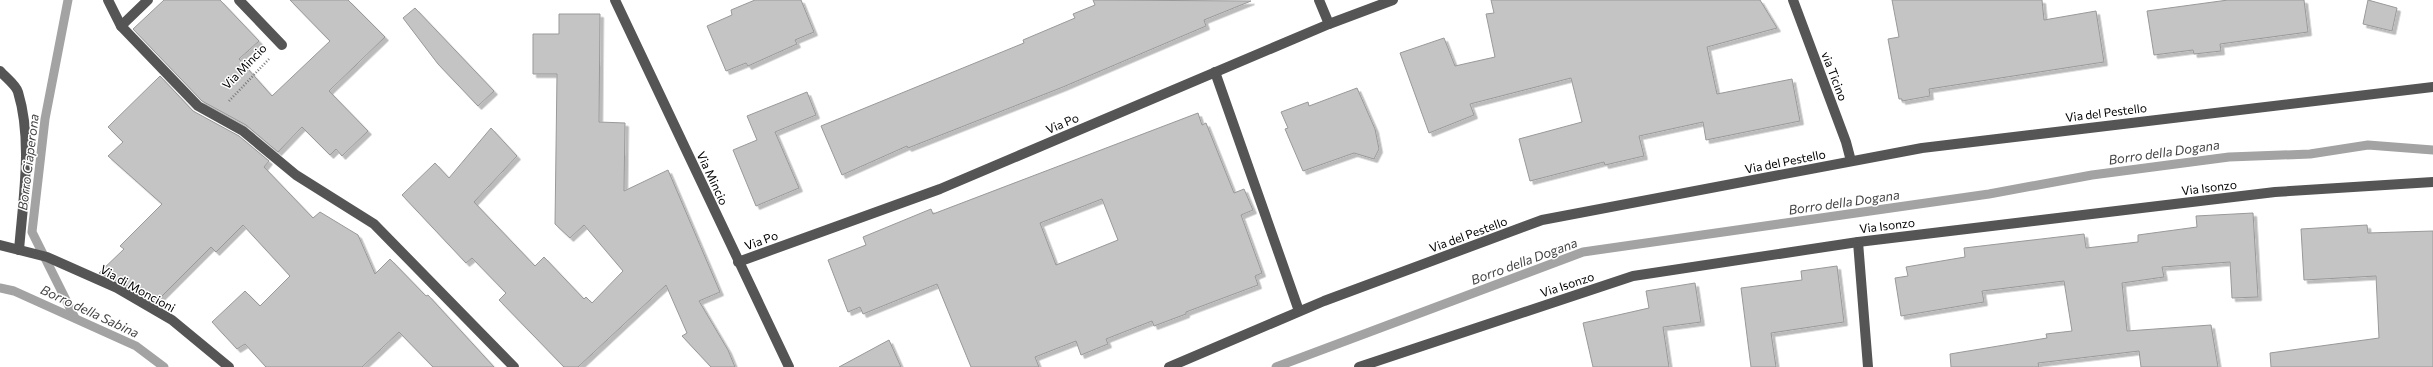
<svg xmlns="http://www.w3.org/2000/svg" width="2433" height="367" font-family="Commissioner,sans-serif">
<defs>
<filter id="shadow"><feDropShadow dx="3.5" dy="3.5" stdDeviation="0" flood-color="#0004"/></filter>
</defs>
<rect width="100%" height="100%" fill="#fff"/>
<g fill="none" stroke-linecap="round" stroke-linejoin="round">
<!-- stream -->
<g stroke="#a3a3a3" stroke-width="9">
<path d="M 68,0 L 45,119 L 32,232 L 75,318"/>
<path d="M 0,288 L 14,291 L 136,346 L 164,367"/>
<path d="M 1276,367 L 1583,252 L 1989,194 L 2092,175 L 2229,157 L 2310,154 L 2368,145 L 2433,150"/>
</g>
</g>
<!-- building -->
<g fill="#c4c4c4" stroke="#999" fill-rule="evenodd" filter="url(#shadow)">
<path d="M 164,0 L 220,0 L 259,41 L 239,59 L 272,96 L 330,41 L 290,0 L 348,0 L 385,37 L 329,91 L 368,131 L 342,156 L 336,149 L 330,155 L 302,127 L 278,152 L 246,125 L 202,101 L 133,29 Z"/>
<path d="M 755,0 L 801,0 L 814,32 L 795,40 L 797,44 L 748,66 L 746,63 L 726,71 L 707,26 L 732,15 L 731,10 Z"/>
<path d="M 1093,0 L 1251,1 L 1204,20 L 1206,26 L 1063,87 L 908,148 L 907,146 L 842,175 L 821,126 L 1024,43 L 1023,40 L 1075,18 L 1073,14 L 1095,5 Z"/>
<path d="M 1491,0 L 1760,0 L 1777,28 L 1707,47 L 1717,94 L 1792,79 L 1800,121 L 1706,140 L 1703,122 L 1639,136 L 1644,156 L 1605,165 L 1604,162 L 1530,181 L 1519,139 L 1582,122 L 1571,78 L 1470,104 L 1474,115 L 1429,133 L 1400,53 L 1444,38 L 1455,66 L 1495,57 L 1486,14 L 1494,13 Z"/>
<path d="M 1892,0 L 2042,0 L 2044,20 L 2096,11 L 2104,62 L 1929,89 L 1930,96 L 1902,101 L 1902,99 L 1899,99 L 1888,39 L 1899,37 Z"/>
<path d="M 2228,0 L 2304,0 L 2308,32 L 2220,44 L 2221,51 L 2194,54 L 2193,50 L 2154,55 L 2147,11 Z"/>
<path d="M 2368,0 L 2397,8 L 2392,31 L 2363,24 Z"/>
<path d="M 415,8 L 494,91 L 478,106 L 438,64 L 403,18 Z"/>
<path d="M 559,14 L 600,14 L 599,122 L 625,123 L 624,191 L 668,170 L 720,292 L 699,301 L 728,350 L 735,367 L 711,367 L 682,336 L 687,333 L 666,285 L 578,367 L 564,367 L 499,300 L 506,293 L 472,258 L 466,263 L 402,195 L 435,163 L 449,178 L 491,128 L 517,156 L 474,202 L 535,266 L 544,257 L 584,299 L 586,297 L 592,303 L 623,271 L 584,225 L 570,238 L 555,224 L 557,74 L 533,74 L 533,34 L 559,34 Z"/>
<path d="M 160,76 L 193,111 L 239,136 L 269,161 L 264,167 L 313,218 L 320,212 L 358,235 L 375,274 L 390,259 L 426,296 L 428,295 L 494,367 L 433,367 L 399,332 L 362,367 L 266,367 L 245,344 L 237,349 L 212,322 L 245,291 L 260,306 L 290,276 L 243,225 L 216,252 L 211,247 L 158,300 L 99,273 L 124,249 L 120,246 L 162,204 L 108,156 L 123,142 L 108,127 Z"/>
<path d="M 1357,88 L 1375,129 L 1379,149 L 1374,159 L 1354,153 L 1303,171 L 1285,129 L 1288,128 L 1281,112 L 1308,102 L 1309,106 Z"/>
<path d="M 807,92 L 816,115 L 775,132 L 799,188 L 756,206 L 733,150 L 757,140 L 747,116 Z"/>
<path d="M 1198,113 L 1202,125 L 1206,123 L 1234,193 L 1244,189 L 1253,210 L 1241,215 L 1262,273 L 1255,276 L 1258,285 L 1186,312 L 1186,314 L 1154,326 L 1152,321 L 1106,339 L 1108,344 L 1081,355 L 1076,341 L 1035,357 L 1039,367 L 971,367 L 937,284 L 863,314 L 860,307 L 848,312 L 828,260 L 866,245 L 863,237 L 931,209 L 933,214 ZM 1102,199 L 1118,240 L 1056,265 L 1040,223 Z"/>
<path d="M 2253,213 L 2258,297 L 2232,298 L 2230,262 L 2162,267 L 2164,277 L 2122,283 L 2127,331 L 2211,325 L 2218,367 L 2141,367 L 2139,351 L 2038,363 L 2039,367 L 1951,367 L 1950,354 L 2047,338 L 2046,334 L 2072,331 L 2064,281 L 1982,291 L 1984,302 L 1901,316 L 1895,278 L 1908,276 L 1906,267 L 1965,257 L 1964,248 L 2084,234 L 2086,248 L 2138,242 L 2138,235 L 2197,227 L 2196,216 Z"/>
<path d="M 2367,225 L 2368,233 L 2433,231 L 2433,367 L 2271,367 L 2270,353 L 2379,338 L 2376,276 L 2304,280 L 2301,229 Z"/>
<path d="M 1837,266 L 1844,322 L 1771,333 L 1776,367 L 1751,367 L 1741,288 L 1802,280 L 1801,271 Z"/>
<path d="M 1695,283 L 1701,322 L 1663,327 L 1669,367 L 1593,367 L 1583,323 L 1649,308 L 1646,291 Z"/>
<path d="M 889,340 L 901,367 L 839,367 Z"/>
</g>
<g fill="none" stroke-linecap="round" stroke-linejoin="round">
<!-- path -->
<path stroke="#777" stroke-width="2.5" stroke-dasharray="1 2" stroke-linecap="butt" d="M 229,101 L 269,59"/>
<!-- minor -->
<g stroke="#555" stroke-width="10">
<path d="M 108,0 L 121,26 L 198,106 L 243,131 L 296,175 L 374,224 L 514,367"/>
<path d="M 239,0 L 282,45"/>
<path d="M 615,0 L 789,367"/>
<path d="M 1319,0 L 1329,24"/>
<path d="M 1793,0 L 1846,142 L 1851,161"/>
<path d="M 121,26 L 148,0"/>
<path d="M 0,71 C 5,77 16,85 18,92 C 33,141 23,200 19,250"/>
<path d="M 1215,72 L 1299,311"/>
<path d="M 1858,242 L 1868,367"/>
<path d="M 0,245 L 47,257 L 117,288 L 172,320 L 229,367"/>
<path d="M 738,262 L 940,189 L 1329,24 L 1393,0"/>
<path d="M 1169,367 L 1324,301 L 1542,220 L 1922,148 L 2433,87"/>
<path d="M 1359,367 L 1633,276 L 1858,242 L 2275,192 L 2433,182"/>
</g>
</g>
<g text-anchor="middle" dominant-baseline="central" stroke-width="3" stroke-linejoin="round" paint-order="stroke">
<!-- street labels -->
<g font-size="12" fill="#000" stroke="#fff">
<text transform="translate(244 66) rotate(-46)">Via Mincio</text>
<text transform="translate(1835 76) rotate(69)">via Ticino</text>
<text transform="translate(2106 112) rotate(-7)">Via del Pestello</text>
<text transform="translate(1062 123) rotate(-23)">Via Po</text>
<text transform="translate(1785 161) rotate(-11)">Via del Pestello</text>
<text transform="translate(713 178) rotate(65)">Via Mincio</text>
<text transform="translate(2209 187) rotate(-7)">Via Isonzo</text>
<text transform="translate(1887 225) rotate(-7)">Via Isonzo</text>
<text transform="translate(1468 234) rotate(-20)">Via del Pestello</text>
<text transform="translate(761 240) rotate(-20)">Via Po</text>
<text transform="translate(1567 284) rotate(-18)">Via Isonzo</text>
<text transform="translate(138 288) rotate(29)">Via di Moncioni</text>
</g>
<!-- water labels -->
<g font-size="13" font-style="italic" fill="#444" stroke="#fff">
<text transform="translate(2164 152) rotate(-8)">Borro della Dogana</text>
<text transform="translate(28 162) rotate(-83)">Borro Ciaperona</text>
<text transform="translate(1844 202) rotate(-8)">Borro della Dogana</text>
<text transform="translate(1524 261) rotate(-20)">Borro della Dogana</text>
<text transform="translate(90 311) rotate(25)">Borro della Sabina</text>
</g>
</g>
</svg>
